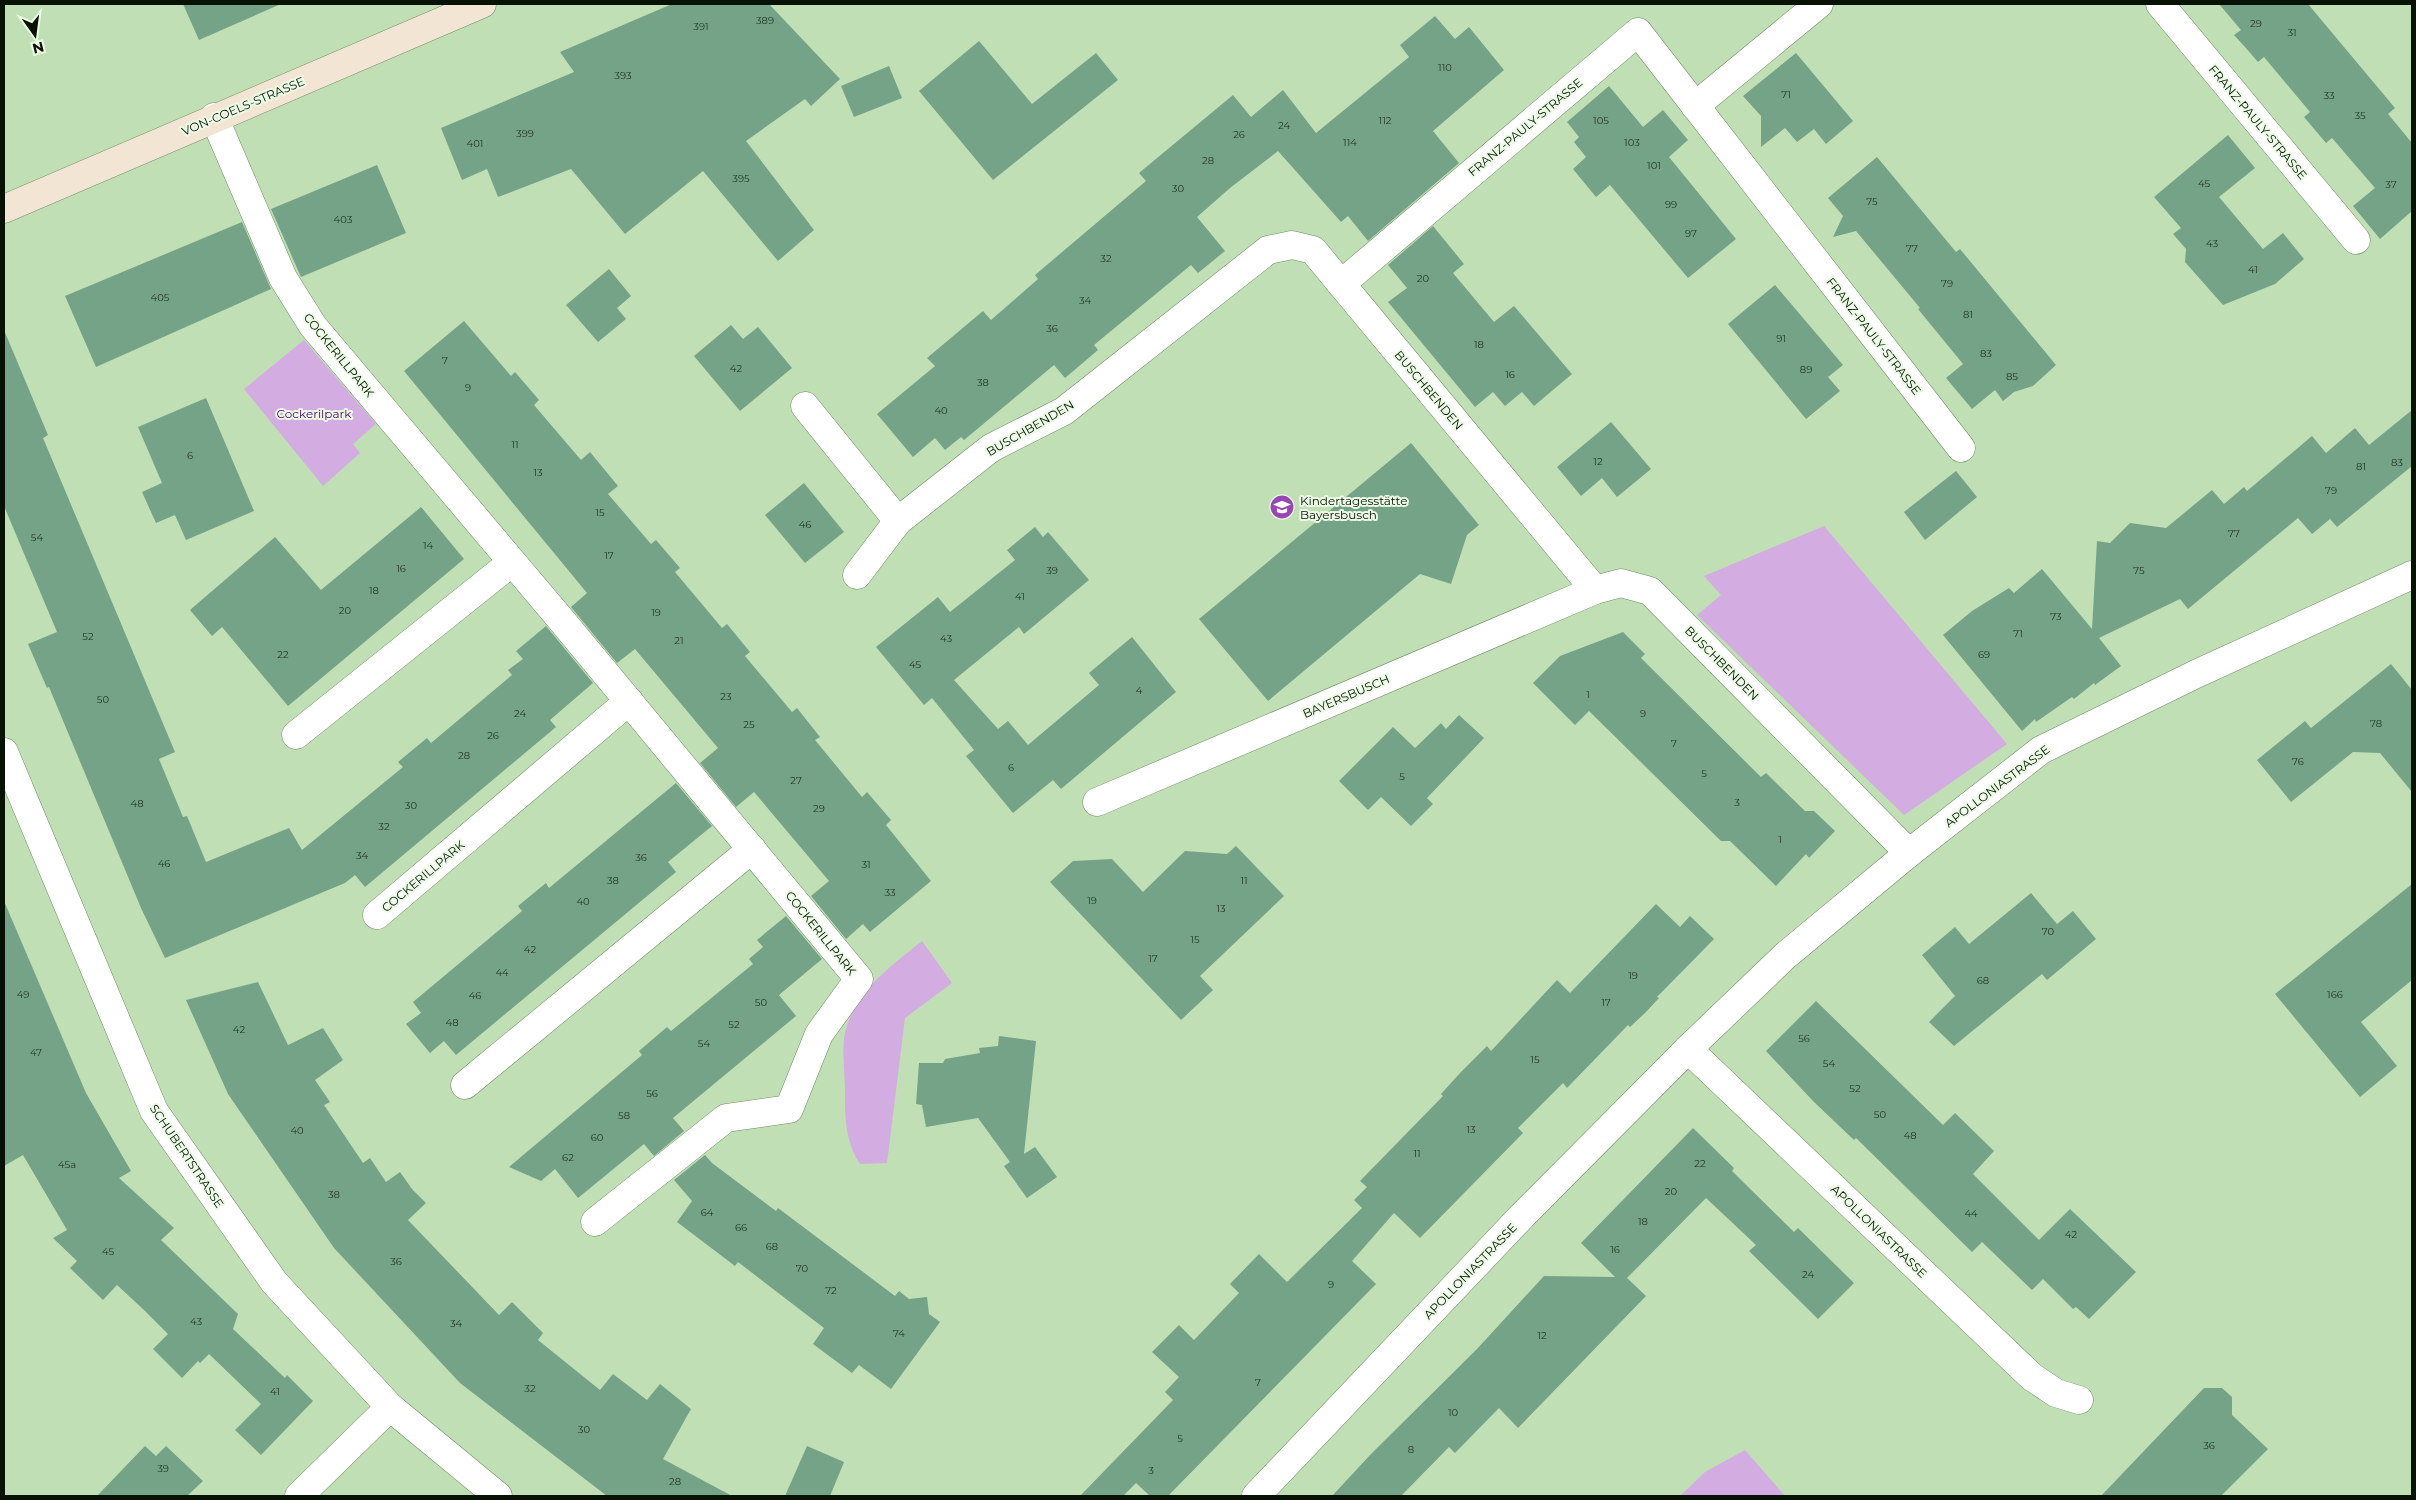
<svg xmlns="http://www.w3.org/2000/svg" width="2416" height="1500" font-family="Montserrat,sans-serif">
<rect width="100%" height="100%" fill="#c1dfb5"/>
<!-- green -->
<g fill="#d3ace1">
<path d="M 304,340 L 376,424 L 353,444 L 360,453 L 323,486 L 244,389 Z"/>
<path d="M 1824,526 L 2007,744 L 1904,815 L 1697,615 L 1721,595 L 1704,576 Z"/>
<path d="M 922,941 L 952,983 L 905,1018 L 887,1163 L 860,1164 C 845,1141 845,1117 845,1090 C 845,1074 841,1044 846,1029 C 858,989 891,966 922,941 Z"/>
<path d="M 1745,1450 L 1785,1496 L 1680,1496 L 1705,1472 Z"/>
</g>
<!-- building -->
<g fill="#75a387">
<path d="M 183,4 L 281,4 L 199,40 Z"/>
<path d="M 672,4 L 769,4 L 840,79 L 811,106 L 805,99 L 746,141 L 814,230 L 778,261 L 703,171 L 625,234 L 571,169 L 498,197 L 487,169 L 462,180 L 441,128 L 574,72 L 560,52 Z"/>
<path d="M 2219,4 L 2308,4 L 2395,108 L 2388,114 L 2412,143 L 2412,211 L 2380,239 L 2353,206 L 2375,188 L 2332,138 L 2326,143 L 2304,117 L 2310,112 L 2264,57 L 2258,62 L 2245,47 L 2234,35 L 2241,30 Z"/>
<path d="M 1435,16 L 1455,39 L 1469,27 L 1504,70 L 1433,131 L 1459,163 L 1368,241 L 1348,216 L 1341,222 L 1278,151 L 1230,188 L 1197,217 L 1225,251 L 1198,273 L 1191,265 L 1094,345 L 1098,350 L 1065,378 L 1054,365 L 964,440 L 961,437 L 945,450 L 935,438 L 913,457 L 877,414 L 935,366 L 927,358 L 983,311 L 991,320 L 1038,279 L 1035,275 L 1146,181 L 1139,173 L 1233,95 L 1251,117 L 1283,90 L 1316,133 L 1409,57 L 1400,45 Z"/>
<path d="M 979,41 L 1032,104 L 1096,53 L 1118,80 L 993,180 L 919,91 Z"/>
<path d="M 1796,53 L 1853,121 L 1826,144 L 1814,129 L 1797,142 L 1785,128 L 1761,147 L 1761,116 L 1743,96 Z"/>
<path d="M 889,66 L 902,98 L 854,117 L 841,86 Z"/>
<path d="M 1609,86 L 1643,127 L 1663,110 L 1688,140 L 1669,157 L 1736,239 L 1688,278 L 1610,185 L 1596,197 L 1573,169 L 1586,157 L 1574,142 L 1579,137 L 1567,122 Z"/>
<path d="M 2228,135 L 2255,168 L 2219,197 L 2263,249 L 2283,233 L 2304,259 L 2275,284 L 2223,305 L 2185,262 L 2186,249 L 2173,234 L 2181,228 L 2154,197 Z"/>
<path d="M 1877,157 L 1956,252 L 1960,249 L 2056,365 L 2033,386 L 2014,392 L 2003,401 L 1995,390 L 1972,409 L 1946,378 L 1963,364 L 1918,309 L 1920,308 L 1856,231 L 1833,237 L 1843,216 L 1828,198 Z"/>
<path d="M 377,165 L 406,233 L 301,277 L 271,209 Z"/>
<path d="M 242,222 L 271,289 L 96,367 L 65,296 Z"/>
<path d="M 1433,226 L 1464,264 L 1453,273 L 1494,322 L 1514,306 L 1572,374 L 1534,406 L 1522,392 L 1505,406 L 1493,392 L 1475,407 L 1388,302 L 1407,288 L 1388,265 Z"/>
<path d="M 609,269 L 631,296 L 617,308 L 626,319 L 598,342 L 566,305 Z"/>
<path d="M 1775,285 L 1843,365 L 1828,377 L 1840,391 L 1806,419 L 1728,324 Z"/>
<path d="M 464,321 L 511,376 L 515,372 L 539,400 L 534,405 L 581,460 L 590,452 L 618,486 L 608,494 L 651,544 L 656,540 L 680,568 L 675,572 L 722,628 L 727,624 L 750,652 L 745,656 L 792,712 L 797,708 L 820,737 L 815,740 L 862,797 L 867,792 L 891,820 L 886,825 L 931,881 L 870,932 L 863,924 L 846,939 L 811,896 L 829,881 L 754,792 L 736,807 L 700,763 L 718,748 L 635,649 L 617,663 L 571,607 L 587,593 L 404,371 Z"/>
<path d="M 731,325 L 743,339 L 758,327 L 792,368 L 740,411 L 694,356 Z"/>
<path d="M 4,330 L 48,435 L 43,438 L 175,752 L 159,759 L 183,817 L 187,816 L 206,862 L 289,828 L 302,850 L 403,767 L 398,762 L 427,738 L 431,743 L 512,675 L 508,670 L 523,659 L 516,651 L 546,626 L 593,683 L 550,720 L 556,727 L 365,887 L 355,875 L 345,883 L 165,958 L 141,908 L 49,687 L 47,688 L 28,644 L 57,632 L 4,506 Z"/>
<path d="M 206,398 L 254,511 L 186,540 L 175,515 L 156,523 L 142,492 L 162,483 L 138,427 Z"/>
<path d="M 2412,410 L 2412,466 L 2337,527 L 2330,519 L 2312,534 L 2298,518 L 2188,609 L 2180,599 L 2099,638 L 2121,666 L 2095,685 L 2094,683 L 2074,699 L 2072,697 L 2036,722 L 2035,719 L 2022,731 L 1943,635 L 1972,611 L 2009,588 L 2014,593 L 2042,569 L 2092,629 L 2097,541 L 2110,543 L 2130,523 L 2166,528 L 2212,490 L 2224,504 L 2244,487 L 2247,491 L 2312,436 L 2326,453 L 2355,428 L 2369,445 Z"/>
<path d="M 1611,422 L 1651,469 L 1617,497 L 1602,478 L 1581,496 L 1557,467 Z"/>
<path d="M 1411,443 L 1479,525 L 1467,535 L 1451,584 L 1420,574 L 1268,701 L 1199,619 Z"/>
<path d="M 1956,471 L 1977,497 L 1925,540 L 1904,512 Z"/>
<path d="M 804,483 L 844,532 L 805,563 L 765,515 Z"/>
<path d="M 421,507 L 464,559 L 288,706 L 222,627 L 212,636 L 190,610 L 275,537 L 321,590 Z"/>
<path d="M 1035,527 L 1043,537 L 1048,532 L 1089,580 L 1024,634 L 1019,627 L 954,680 L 998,729 L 1008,721 L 1028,745 L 1099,685 L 1089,673 L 1132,637 L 1176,692 L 1061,789 L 1053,780 L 1013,813 L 966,756 L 974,750 L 932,698 L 924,705 L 876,647 L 938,597 L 950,612 L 1015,560 L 1007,550 Z"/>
<path d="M 1623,632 L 1645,654 L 1641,658 L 1761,777 L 1766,773 L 1805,811 L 1814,811 L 1835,831 L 1809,858 L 1806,854 L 1776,886 L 1730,841 L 1721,841 L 1589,711 L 1575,725 L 1533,683 L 1560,656 Z"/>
<path d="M 2391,664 L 2412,690 L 2412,792 L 2380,753 L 2353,752 L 2291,802 L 2257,760 L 2305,721 L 2311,728 Z"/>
<path d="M 1459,715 L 1484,738 L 1427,798 L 1433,804 L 1411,826 L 1381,797 L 1368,810 L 1339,781 L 1393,727 L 1415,748 L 1441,723 L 1446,729 Z"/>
<path d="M 676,783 L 712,826 L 668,862 L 676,872 L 456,1055 L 444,1041 L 430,1053 L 406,1024 L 421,1013 L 413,1002 L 522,911 L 518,906 L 546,883 L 549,888 Z"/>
<path d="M 1236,846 L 1284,896 L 1200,976 L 1213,990 L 1181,1020 L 1050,882 L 1073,861 L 1112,859 L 1143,892 L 1185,851 L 1227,854 Z"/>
<path d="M 2412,884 L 2412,980 L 2361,1022 L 2397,1066 L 2360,1097 L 2275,994 Z"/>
<path d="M 2031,893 L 2057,924 L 2073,911 L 2096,939 L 2047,980 L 2042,974 L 1954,1046 L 1929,1022 L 1955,996 L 1922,955 L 1955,927 L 1969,944 Z"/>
<path d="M 4,901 L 86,1093 L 131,1171 L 119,1178 L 174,1228 L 161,1240 L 238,1314 L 233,1329 L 285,1378 L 287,1375 L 313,1401 L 261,1455 L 235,1430 L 261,1404 L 209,1354 L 200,1363 L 198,1361 L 182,1378 L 153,1349 L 168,1334 L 144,1310 L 117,1285 L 103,1300 L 70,1268 L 77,1261 L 53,1238 L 67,1230 L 23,1155 L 4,1166 Z"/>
<path d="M 1656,904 L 1680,927 L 1690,916 L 1714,939 L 1657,997 L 1659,998 L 1646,1012 L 1630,1027 L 1628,1025 L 1567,1088 L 1563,1083 L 1518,1128 L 1523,1133 L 1420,1238 L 1394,1213 L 1352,1261 L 1376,1284 L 1168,1496 L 1150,1496 L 1136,1483 L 1123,1496 L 1080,1496 L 1173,1400 L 1165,1392 L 1179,1377 L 1152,1352 L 1179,1325 L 1194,1340 L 1239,1293 L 1230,1284 L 1259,1254 L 1287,1282 L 1362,1208 L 1354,1200 L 1367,1187 L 1360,1181 L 1443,1096 L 1441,1094 L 1461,1072 L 1487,1046 L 1491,1051 L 1557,980 L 1570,993 Z"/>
<path d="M 786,916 L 822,959 L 779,995 L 796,1016 L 673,1118 L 684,1131 L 654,1156 L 644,1144 L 578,1198 L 555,1169 L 541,1181 L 509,1167 L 642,1055 L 639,1051 L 667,1027 L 671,1031 L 753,964 L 749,959 L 763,947 L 757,940 Z"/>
<path d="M 258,982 L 288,1045 L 323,1028 L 343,1060 L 315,1080 L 330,1102 L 324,1105 L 363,1163 L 370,1158 L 386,1182 L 400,1172 L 412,1189 L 426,1203 L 408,1220 L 499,1315 L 512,1302 L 543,1333 L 538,1340 L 600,1390 L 613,1374 L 647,1400 L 660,1384 L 691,1409 L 663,1459 L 732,1496 L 607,1496 L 460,1383 L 334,1248 L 228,1094 L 186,1000 Z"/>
<path d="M 1816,1001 L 1943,1125 L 1955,1113 L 1994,1151 L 1973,1174 L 2039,1240 L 2070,1209 L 2136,1272 L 2089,1319 L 2076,1307 L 2073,1309 L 2043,1279 L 2032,1290 L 1982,1242 L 1972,1252 L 1856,1138 L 1854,1140 L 1814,1102 L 1766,1051 Z"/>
<path d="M 999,1036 L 1036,1041 L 1024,1154 L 1035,1147 L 1057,1177 L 1027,1198 L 1004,1166 L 1010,1162 L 978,1118 L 926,1127 L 922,1105 L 916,1104 L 919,1063 L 943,1063 L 945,1059 L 980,1053 L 979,1048 L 998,1046 Z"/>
<path d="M 1693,1128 L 1734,1168 L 1732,1171 L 1794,1232 L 1798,1228 L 1854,1283 L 1818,1319 L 1749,1251 L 1756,1245 L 1706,1198 L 1627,1278 L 1646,1296 L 1518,1428 L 1499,1408 L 1455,1453 L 1449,1447 L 1401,1496 L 1332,1496 L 1371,1454 L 1477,1349 L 1544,1276 L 1615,1277 L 1581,1243 Z"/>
<path d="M 705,1155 L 712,1163 L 776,1211 L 778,1208 L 895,1296 L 899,1291 L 909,1299 L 927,1297 L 929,1314 L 940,1322 L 891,1389 L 859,1365 L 852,1373 L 813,1344 L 824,1328 L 738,1262 L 735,1266 L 677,1222 L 692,1201 L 674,1180 Z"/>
<path d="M 2204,1388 L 2222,1388 L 2232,1397 L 2232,1415 L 2268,1449 L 2221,1496 L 2101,1496 Z"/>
<path d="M 145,1446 L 156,1456 L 166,1446 L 203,1481 L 187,1496 L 97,1496 Z"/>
<path d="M 807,1446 L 844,1462 L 830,1496 L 785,1496 Z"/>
</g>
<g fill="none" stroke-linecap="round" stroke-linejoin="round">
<defs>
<g id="street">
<path d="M 2160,4 L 2356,240"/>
<path d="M 1695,106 L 1819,4"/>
<path d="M 214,117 L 283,278 L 313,326 L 563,622 L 859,979 L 819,1034 L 789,1109 L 726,1118 L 595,1222"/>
<path d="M 1341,284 L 1638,32 L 1961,448"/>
<path d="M 805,406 L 898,521"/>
<path d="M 857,575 L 898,521 L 991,448 L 1064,411 L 1268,250 L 1292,245 L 1313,250 L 1595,590 L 1621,583 L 1650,591 L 1909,853"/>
<path d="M 296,735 L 511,563"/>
<path d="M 4,752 L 154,1111 L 274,1282 L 390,1407 L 498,1496"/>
<path d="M 1097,802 L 1595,590"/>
<path d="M 377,915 L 629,701"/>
<path d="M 1688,1049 L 2032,1377 L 2056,1393 L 2079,1400"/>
<path d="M 465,1085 L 752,849"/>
<path d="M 299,1496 L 390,1407"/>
<path d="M 1256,1496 L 1522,1216 L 1688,1049 L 1785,956 L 1909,853 L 2041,750 L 2196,674 L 2412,575"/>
</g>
<path id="secondary" d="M 4,209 L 482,4"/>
</defs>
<!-- street casing -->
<use href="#street" stroke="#6f8b65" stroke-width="29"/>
<!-- secondary casing -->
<use href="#secondary" stroke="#6f8b65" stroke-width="29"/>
<!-- street -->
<use href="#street" stroke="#fff" stroke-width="28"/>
<!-- secondary -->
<use href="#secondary" stroke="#f2e5d3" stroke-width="28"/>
</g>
<!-- icons -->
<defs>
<symbol id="school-disc" viewBox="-11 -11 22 22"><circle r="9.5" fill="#9945b3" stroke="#ecfbe6"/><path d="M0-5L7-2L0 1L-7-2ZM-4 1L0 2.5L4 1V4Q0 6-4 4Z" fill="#fff"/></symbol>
</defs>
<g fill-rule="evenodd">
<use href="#school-disc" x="1268" y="493" width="28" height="28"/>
</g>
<g text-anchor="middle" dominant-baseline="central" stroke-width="4" stroke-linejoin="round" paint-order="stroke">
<!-- number labels -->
<g font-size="10" fill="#223625">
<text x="765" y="20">389</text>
<text x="2256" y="23">29</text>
<text x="701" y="26">391</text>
<text x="2292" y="32">31</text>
<text x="1445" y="67">110</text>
<text x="623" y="75">393</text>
<text x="1786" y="94">71</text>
<text x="2329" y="95">33</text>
<text x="2360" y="115">35</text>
<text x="1385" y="120">112</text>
<text x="1601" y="120">105</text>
<text x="1284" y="125">24</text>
<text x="525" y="133">399</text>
<text x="1239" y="134">26</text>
<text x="1350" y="142">114</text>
<text x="1632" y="142">103</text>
<text x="475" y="143">401</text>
<text x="1208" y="160">28</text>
<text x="1654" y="165">101</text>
<text x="741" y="178">395</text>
<text x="2204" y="183">45</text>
<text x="2391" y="184">37</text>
<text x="1178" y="188">30</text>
<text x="1872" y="201">75</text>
<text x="1671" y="204">99</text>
<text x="343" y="219">403</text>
<text x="1691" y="233">97</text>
<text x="2212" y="243">43</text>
<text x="1912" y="248">77</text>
<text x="1106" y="258">32</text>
<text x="2253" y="269">41</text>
<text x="1423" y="278">20</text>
<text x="1947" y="283">79</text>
<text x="160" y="297">405</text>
<text x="1085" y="300">34</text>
<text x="1968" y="314">81</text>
<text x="1052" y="328">36</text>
<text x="1781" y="338">91</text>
<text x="1479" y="344">18</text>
<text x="1986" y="353">83</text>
<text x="445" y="360">7</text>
<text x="736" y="368">42</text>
<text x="1806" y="369">89</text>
<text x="1510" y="374">16</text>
<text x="2012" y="376">85</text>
<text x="983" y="382">38</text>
<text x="468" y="387">9</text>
<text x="941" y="410">40</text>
<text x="515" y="444">11</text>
<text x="190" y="455">6</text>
<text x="1598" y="461">12</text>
<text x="2397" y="462">83</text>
<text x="2361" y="466">81</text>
<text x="538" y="472">13</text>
<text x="2331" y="490">79</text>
<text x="600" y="512">15</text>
<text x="805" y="524">46</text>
<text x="2234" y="533">77</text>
<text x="37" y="537">54</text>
<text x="428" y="545">14</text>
<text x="609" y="555">17</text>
<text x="401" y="568">16</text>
<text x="1052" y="570">39</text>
<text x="2139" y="570">75</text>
<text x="374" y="590">18</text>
<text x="1020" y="596">41</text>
<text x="345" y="610">20</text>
<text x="656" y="612">19</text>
<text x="2056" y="616">73</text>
<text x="2018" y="633">71</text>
<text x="88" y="636">52</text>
<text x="946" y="638">43</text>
<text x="679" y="640">21</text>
<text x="283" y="654">22</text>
<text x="1984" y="654">69</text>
<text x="915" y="664">45</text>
<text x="1139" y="690">4</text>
<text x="1588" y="694">1</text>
<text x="726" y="696">23</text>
<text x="103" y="699">50</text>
<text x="520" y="713">24</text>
<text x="1643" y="713">9</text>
<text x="2376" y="723">78</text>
<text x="749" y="724">25</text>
<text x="493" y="735">26</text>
<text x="1674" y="743">7</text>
<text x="464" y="755">28</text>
<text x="2298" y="761">76</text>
<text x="1011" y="767">6</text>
<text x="1704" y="773">5</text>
<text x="1402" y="776">5</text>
<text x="796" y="780">27</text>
<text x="1737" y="802">3</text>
<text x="137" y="803">48</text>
<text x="411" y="805">30</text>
<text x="819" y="808">29</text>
<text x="384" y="826">32</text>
<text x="1780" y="839">1</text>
<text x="362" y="855">34</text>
<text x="641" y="857">36</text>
<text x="164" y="863">46</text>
<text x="866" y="864">31</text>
<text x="613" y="880">38</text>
<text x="1244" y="880">11</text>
<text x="890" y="892">33</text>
<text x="1092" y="900">19</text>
<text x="583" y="901">40</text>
<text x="1221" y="908">13</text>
<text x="2048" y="931">70</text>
<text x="1195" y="939">15</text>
<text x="530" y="949">42</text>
<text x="1153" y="958">17</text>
<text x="502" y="972">44</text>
<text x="1633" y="975">19</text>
<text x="1983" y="980">68</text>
<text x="23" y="994">49</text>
<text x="2335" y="994">166</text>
<text x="475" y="995">46</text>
<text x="761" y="1002">50</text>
<text x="1606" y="1002">17</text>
<text x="452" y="1022">48</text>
<text x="734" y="1024">52</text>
<text x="239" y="1029">42</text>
<text x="1804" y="1038">56</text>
<text x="704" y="1043">54</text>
<text x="36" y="1052">47</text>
<text x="1535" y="1059">15</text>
<text x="1829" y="1063">54</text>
<text x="1855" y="1088">52</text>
<text x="652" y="1093">56</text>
<text x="1880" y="1114">50</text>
<text x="624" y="1115">58</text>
<text x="1471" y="1129">13</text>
<text x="297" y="1130">40</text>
<text x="1910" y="1135">48</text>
<text x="597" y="1137">60</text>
<text x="1417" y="1153">11</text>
<text x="568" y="1157">62</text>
<text x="1700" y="1163">22</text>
<text x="67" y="1164">45a</text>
<text x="1671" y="1191">20</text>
<text x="334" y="1194">38</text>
<text x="707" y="1212">64</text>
<text x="1971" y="1213">44</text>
<text x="1643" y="1221">18</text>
<text x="741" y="1227">66</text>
<text x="2071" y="1234">42</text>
<text x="772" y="1246">68</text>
<text x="1615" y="1249">16</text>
<text x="108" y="1251">45</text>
<text x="396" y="1261">36</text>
<text x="802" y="1268">70</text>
<text x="1808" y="1274">24</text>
<text x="1331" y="1284">9</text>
<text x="831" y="1290">72</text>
<text x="196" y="1321">43</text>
<text x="456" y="1323">34</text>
<text x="899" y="1333">74</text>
<text x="1542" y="1335">12</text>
<text x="1258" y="1382">7</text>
<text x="530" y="1388">32</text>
<text x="275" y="1391">41</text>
<text x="1453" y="1412">10</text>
<text x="584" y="1429">30</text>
<text x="1180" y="1438">5</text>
<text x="2209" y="1445">36</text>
<text x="1411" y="1449">8</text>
<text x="163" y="1468">39</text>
<text x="1151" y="1470">3</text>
<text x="675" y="1481">28</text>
</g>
<!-- street labels -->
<g font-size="12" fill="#071104" stroke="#ecfbe6">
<text transform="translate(243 106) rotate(-23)">VON-COELS-STRASSE</text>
<text transform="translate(2258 122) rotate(50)">FRANZ-PAULY-STRASSE</text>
<text transform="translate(1525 127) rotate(-40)">FRANZ-PAULY-STRASSE</text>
<text transform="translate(1874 336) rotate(52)">FRANZ-PAULY-STRASSE</text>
<text transform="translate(339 355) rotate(51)">COCKERILLPARK</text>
<text transform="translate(1429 390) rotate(50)">BUSCHBENDEN</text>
<text transform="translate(1030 428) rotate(-30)">BUSCHBENDEN</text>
<text transform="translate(1722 663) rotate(45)">BUSCHBENDEN</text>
<text transform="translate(1346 696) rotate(-23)">BAYERSBUSCH</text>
<text transform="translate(1997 786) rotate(-37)">APOLLONIASTRASSE</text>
<text transform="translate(423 876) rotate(-40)">COCKERILLPARK</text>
<text transform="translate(821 933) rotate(51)">COCKERILLPARK</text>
<text transform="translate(187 1156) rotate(56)">SCHUBERTSTRASSE</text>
<text transform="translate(1879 1231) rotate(44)">APOLLONIASTRASSE</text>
<text transform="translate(1470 1271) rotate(-46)">APOLLONIASTRASSE</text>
</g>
<!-- park labels -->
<g font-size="12" fill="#55026a" stroke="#ecfbe6">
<text x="314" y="413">Cockerilpark</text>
</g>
<!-- poi labels -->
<g font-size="12" fill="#071104" stroke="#ecfbe6" text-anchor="start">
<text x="1300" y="500">Kindertagesstätte<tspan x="1300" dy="14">Bayersbusch</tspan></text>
</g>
</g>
<!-- border -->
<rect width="2416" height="1500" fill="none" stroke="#071104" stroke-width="10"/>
<!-- north arrow -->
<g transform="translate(35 35) rotate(166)" stroke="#ecfbe6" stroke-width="4" paint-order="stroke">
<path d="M0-4L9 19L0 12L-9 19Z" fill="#071104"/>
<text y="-8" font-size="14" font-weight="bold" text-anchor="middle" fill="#071104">N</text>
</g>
</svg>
